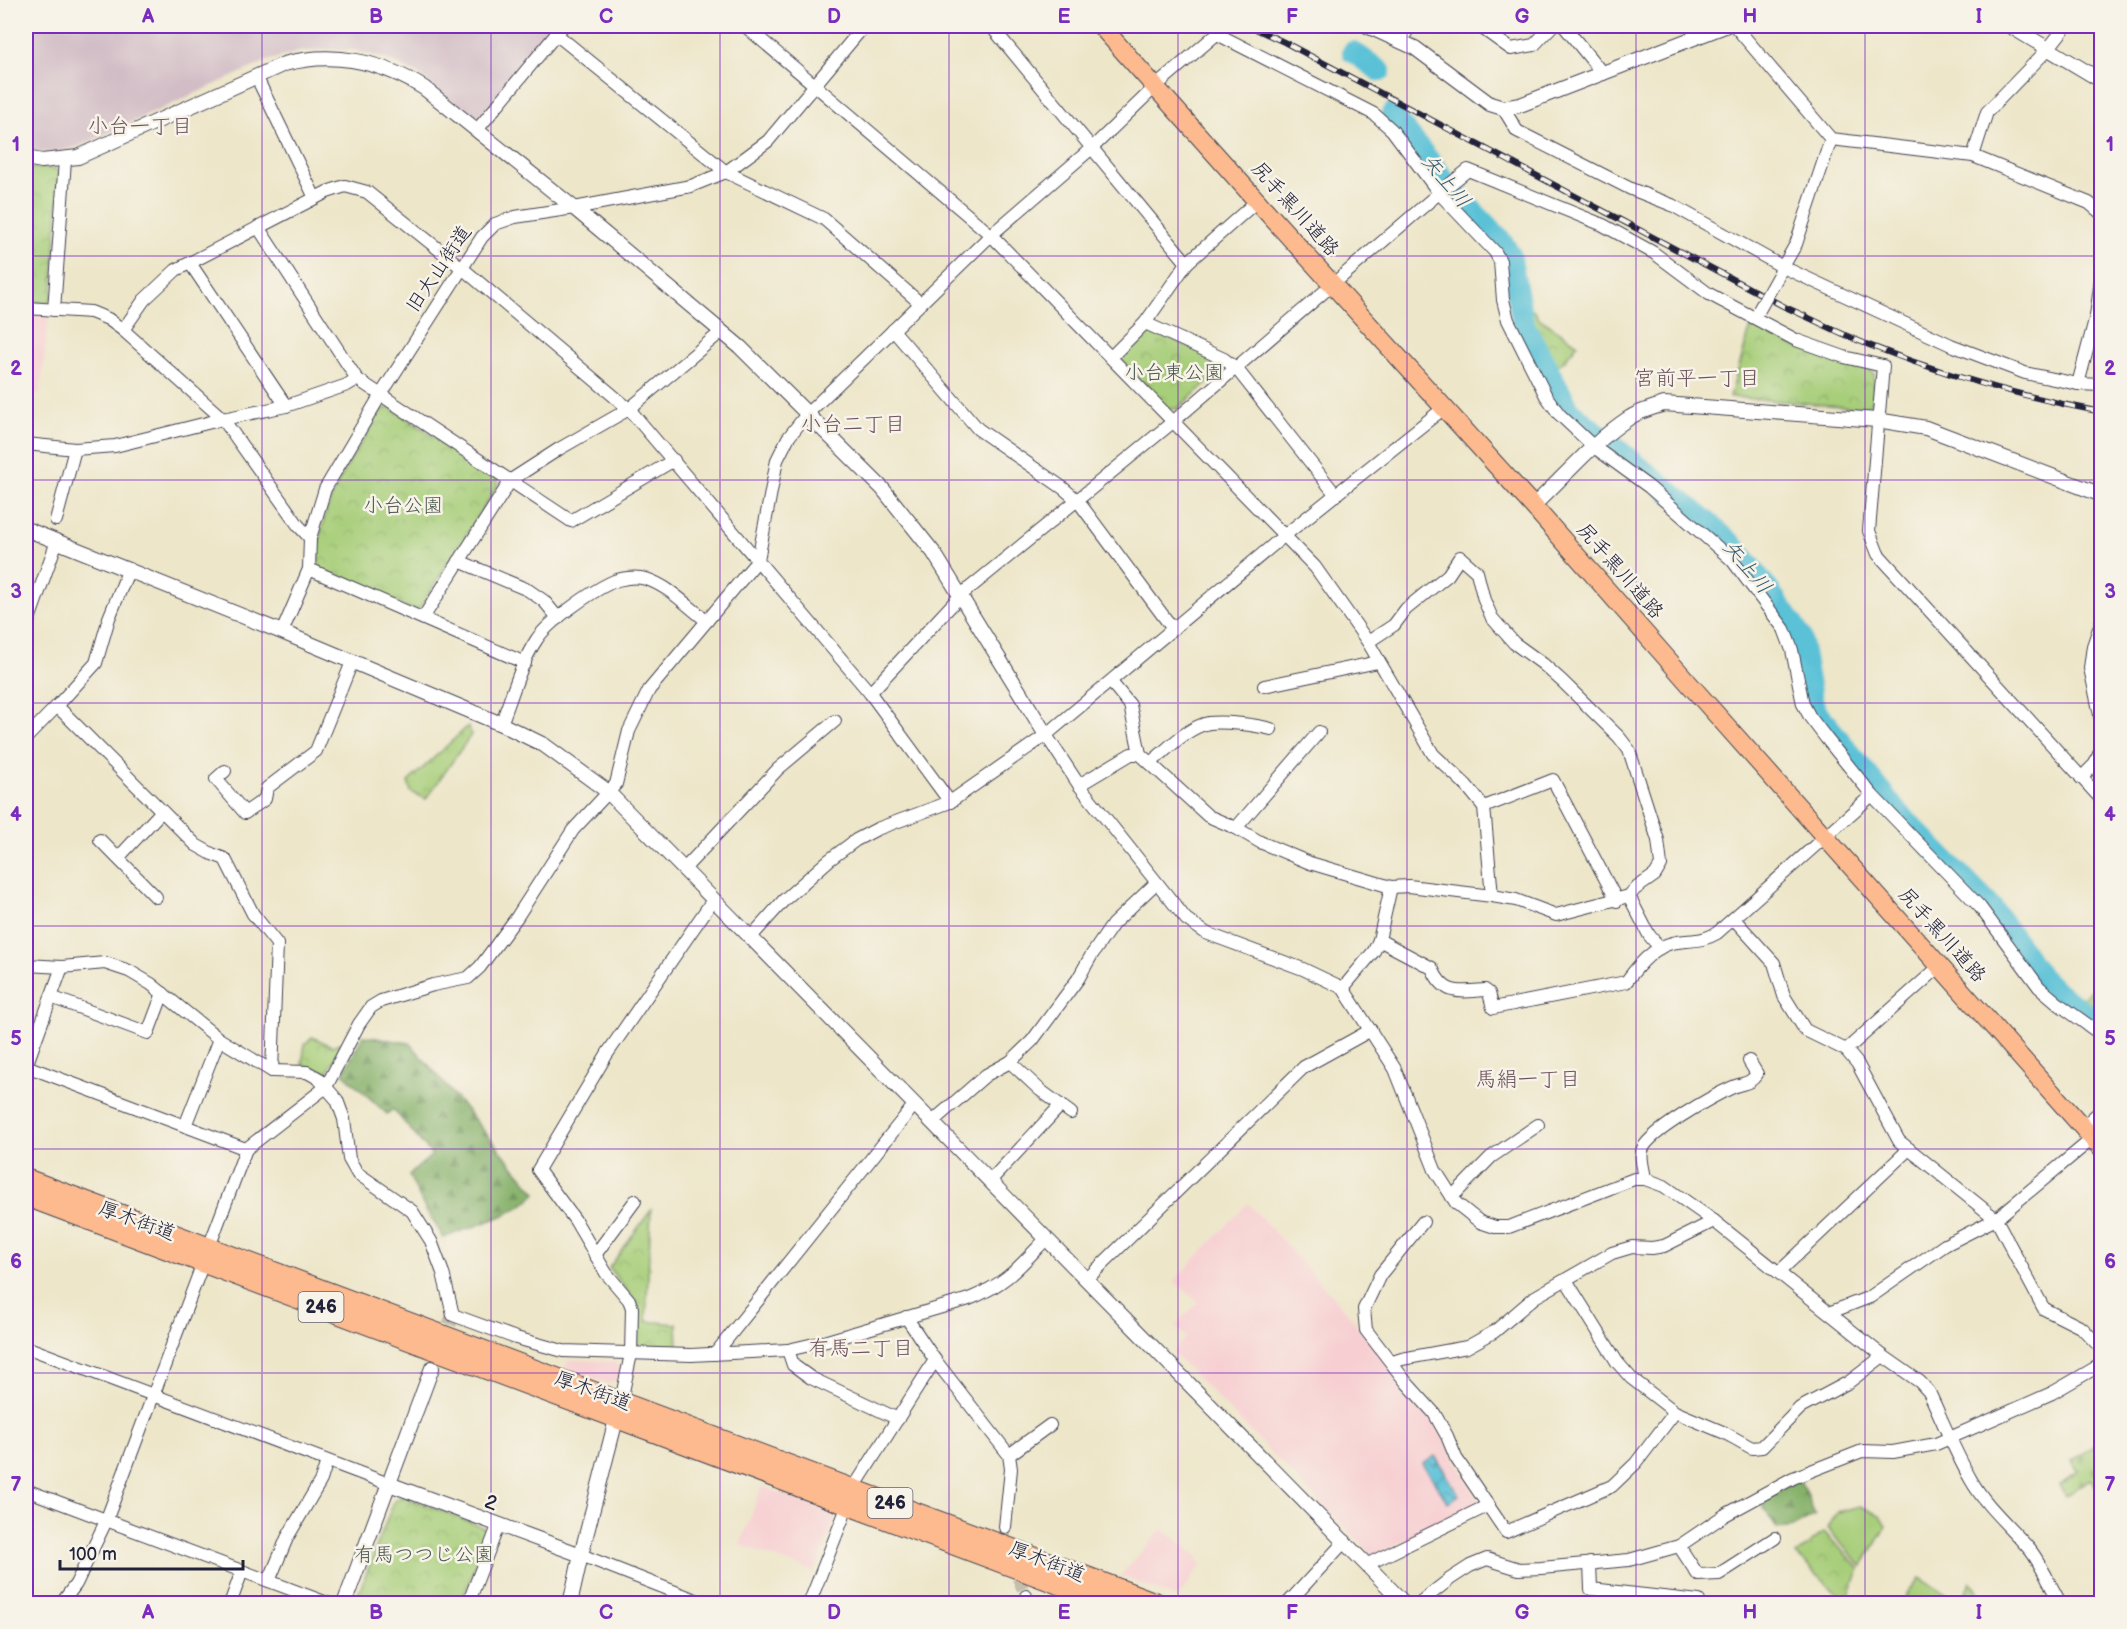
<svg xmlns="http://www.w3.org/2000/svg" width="2127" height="1629" font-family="'Balsamiq Sans','Klee One',sans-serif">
<defs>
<pattern id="forest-firs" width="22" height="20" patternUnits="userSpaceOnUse" patternTransform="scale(1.5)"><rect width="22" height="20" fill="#85b169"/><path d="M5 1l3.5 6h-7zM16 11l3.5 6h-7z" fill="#6c9058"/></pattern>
<pattern id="cemetery-stones" width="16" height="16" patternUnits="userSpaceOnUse" patternTransform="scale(1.5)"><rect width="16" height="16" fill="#a7ce79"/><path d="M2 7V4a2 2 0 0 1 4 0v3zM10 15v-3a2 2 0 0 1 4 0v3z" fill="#8fb16a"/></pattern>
<pattern id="park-crowns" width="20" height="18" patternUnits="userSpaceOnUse" patternTransform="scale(1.5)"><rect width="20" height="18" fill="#a7ce79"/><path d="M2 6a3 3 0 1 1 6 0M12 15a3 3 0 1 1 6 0" fill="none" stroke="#8fb16a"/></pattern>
<pattern id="water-waves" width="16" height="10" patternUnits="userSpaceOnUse" patternTransform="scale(1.5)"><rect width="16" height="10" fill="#5ac1d7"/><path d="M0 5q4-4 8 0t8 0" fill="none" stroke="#4a9cb0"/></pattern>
</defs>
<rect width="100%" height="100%" fill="#f7f3e8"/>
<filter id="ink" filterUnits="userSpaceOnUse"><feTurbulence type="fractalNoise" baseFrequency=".0167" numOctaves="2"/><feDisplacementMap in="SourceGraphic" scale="12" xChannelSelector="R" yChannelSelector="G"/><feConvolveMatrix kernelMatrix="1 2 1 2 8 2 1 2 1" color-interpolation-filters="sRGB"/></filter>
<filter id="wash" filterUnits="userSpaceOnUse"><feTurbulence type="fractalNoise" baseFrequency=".008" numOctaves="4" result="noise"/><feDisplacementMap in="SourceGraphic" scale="24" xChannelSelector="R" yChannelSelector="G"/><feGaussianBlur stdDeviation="1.35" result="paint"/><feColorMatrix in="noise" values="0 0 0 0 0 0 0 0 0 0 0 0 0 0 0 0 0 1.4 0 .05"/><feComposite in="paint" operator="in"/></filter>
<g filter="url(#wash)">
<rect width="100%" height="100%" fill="#ede6c9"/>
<!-- built -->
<g fill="#f7cfd2">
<path d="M 26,313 L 49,314 L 40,395 L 26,393 Z"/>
<path d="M 1248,1203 L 1350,1316 L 1426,1410 L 1478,1499 L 1477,1504 L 1373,1556 L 1172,1352 L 1186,1337 L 1175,1326 L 1198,1302 L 1174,1281 Z"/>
<path d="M 569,1360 L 613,1361 L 619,1367 L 617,1380 L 609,1384 L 565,1368 Z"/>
<path d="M 762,1486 L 832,1513 L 835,1521 L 814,1572 L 740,1545 Z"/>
<path d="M 1162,1529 L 1199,1557 L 1198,1560 L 1202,1564 L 1178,1598 L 1120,1576 Z"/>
</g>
<!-- industrial -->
<path fill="#d2bdc6" d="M 26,26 L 552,26 L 481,116 L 471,116 L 416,73 L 384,58 L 353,50 L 325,50 L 299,52 L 267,61 L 77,147 L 56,152 L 32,152 L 26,151 Z"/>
<!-- grass -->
<g fill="#a7ce79" stroke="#64785a" stroke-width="1.5">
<path d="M 1860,1506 L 1880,1515 L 1886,1526 L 1862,1567 L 1827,1528 L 1838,1512 Z"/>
<path d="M 1919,1578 L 1959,1603 L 1901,1603 Z"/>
<path d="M 1970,1582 L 1987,1603 L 1961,1603 Z"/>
</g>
<!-- forest -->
<g fill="url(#forest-firs)" stroke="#546a52" stroke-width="1.5">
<path d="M 363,1036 L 410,1043 L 536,1193 C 517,1216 471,1226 444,1238 L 423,1205 L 409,1175 L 432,1155 L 393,1109 L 387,1114 L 343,1073 Z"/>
<path d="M 1800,1480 L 1815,1515 L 1794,1527 L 1777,1529 L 1764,1508 L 1764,1497 Z"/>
</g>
<!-- cemetery -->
<path fill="url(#cemetery-stones)" stroke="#64785a" stroke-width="1.5" d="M 2101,1440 L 2101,1493 L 2090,1479 L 2066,1496 L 2059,1485 L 2078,1471 L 2072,1461 Z"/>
<!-- park -->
<g fill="url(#park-crowns)" stroke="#64785a" stroke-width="1.5">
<path d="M 26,167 L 55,169 L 60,173 L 52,297 L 48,303 L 26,301 Z"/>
<path d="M 1524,304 L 1536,313 L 1537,317 L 1578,344 L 1564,361 L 1553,369 L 1525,322 Z"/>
<path d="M 1751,326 L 1798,348 L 1868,367 L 1874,374 L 1873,401 L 1864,408 L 1730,397 Z"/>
<path d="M 1144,331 L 1155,331 L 1222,361 L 1224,368 L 1177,409 L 1167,409 L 1122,361 L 1123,352 Z"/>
<path d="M 391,408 L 496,477 L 498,485 L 419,609 L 413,610 L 321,570 C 316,560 318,554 319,543 C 326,491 356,452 382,409 Z"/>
<path d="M 468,726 L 471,735 L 426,799 L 411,792 L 408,782 Z"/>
<path d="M 2101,981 L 2101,1019 L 2078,1003 Z"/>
<path d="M 312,1037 L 332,1046 L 339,1043 L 343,1044 L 328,1071 L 319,1073 L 302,1064 L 305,1044 Z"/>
<path d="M 651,1210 L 646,1321 L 677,1324 L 678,1349 L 637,1346 L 637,1304 L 609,1268 Z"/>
<path d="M 403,1496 L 483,1527 L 487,1535 L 461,1603 L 355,1603 L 394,1501 Z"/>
<path d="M 1824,1532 L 1860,1569 L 1846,1602 L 1796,1555 Z"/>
</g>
<!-- water -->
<path fill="url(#water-waves)" stroke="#3e7289" stroke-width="1.5" d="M 1435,1456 L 1459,1495 L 1448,1503 L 1423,1464 Z"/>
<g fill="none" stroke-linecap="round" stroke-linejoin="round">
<!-- river -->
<g stroke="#5ac1d7" stroke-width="22">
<path d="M 1353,52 L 1380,71"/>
<path d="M 1392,114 L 1455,193 L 1499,238 L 1510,254 L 1523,323 L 1570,411 L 1705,520 L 1732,544 L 1749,564 L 1786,614 L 1800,636 L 1810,692 L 1815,710 L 1896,810 L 1993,909 L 2040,976 L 2053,989 L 2102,1025"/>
</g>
</g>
</g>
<g filter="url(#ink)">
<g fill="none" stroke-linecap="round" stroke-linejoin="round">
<!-- minor-tunnel -->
<path stroke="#c4bfad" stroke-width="12" stroke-dasharray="12 6" stroke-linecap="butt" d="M 1005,1527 L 1004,1548 L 1026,1596"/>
<!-- tertiary-tunnel -->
<path stroke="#c4bfad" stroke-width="14" stroke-dasharray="14 7" stroke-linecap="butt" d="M 442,1344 L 453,1315"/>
<defs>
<g id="minor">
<path d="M 745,26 L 991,235 L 1315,567 L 1368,642 L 1433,754 L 1466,785 L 1484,807 L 1492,896"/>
<path d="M 991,26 L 1187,263"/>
<path d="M 1479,26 L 1511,49 L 1534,45 L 1552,26"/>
<path d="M 1564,26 L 1603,74"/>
<path d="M 1735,26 L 1831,139 L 1973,156 L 2089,203 L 2102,214"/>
<path d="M 556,34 L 726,172 L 824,219 L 920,303"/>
<path d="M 1217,34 L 1374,114 L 1392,130 L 1439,193 L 1495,252 L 1500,261 L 1503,300 L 1508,320 L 1546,396 L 1559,414 L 1594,447 L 1649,487 L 1732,560 L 1784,629 L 1792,650 L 1803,704 L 1810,717 L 1826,738 L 1872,795 L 1980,907 L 2039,987 L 2060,1005 L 2102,1035"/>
<path d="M 1400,40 L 1411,26"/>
<path d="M 256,76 L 315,198"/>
<path d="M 1503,108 L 1517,131 L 1631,189 L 1672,205 L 1783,267 L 1951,345 L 2025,373 L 2078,384 L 2102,385"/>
<path d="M 477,130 L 563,26"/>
<path d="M 1973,156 L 1987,112 L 2048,49 L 2066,26"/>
<path d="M 258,227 L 357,379"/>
<path d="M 190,263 L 286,406"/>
<path d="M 1780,272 L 1796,244 L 1831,139"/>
<path d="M 26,308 L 91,312 L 108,319 L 123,330 L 223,419 L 298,525 L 310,538"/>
<path d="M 54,310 L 65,160"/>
<path d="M 1145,323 L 1224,359 L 1236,368 L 1336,495"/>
<path d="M 123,330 L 144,300 L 176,270 L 327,192 L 345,186 L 367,192 L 462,268 L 629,409 L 870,693 L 950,802"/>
<path d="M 893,330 L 978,429 L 1063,488 L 1078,501 L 1173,629"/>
<path d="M 1111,357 L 1145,323 L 1187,263 L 1257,201"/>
<path d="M 2078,384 L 2096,316 L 2102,272"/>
<path d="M 26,444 L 75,449 L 115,446 L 223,419 L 286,406 L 347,385 L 357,379 L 571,521 L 674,460"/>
<path d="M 56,520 L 75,449"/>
<path d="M 459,561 L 528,590 L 544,601 L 558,618"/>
<path d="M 309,569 L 525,663"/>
<path d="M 423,618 L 511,480 L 559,449 L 629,409 L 721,332"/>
<path d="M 2102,620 L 2093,646 L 2090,668 L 2102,724"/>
<path d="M 26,628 L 57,541"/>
<path d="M 282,632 L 309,569 L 310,538 L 325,489 L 380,396 L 482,237 L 495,224 L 515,217 L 574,208 L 691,186 L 726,172 L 768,141 L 864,26"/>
<path d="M 1111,682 L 1130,705 L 1140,754 L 1208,816 L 1236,828 L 1260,842 L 1310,863 L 1391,887 L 1409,886 L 1492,896 L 1516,900 L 1556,915 L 1629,896 L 1635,889 L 1655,875 L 1661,865 L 1658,840 L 1629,750 L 1619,737 L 1563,682 L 1543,664 L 1514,643 L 1492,618 L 1484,600 L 1477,572 L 1460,557 L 1448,575 L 1406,609 L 1394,625 L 1368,642"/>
<path d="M 1264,686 L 1378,662"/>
<path d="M 870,693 L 961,595 L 1174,421 L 1439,193 L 1468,170 L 1603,225 L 1654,253 L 1709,294 L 1796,340 L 1844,357 L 1883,366 L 1869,531 L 1878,554 L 2102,800"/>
<path d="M 57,706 L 96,663 L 109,618 L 129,569"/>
<path d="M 501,724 C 512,697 520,664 537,639 C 548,622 591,592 610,583 C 620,578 635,576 646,579 C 669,586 688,607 707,621"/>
<path d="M 1046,735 L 1079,785 L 1186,919 L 1206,933 L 1303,969 L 1343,988 L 1395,1069 L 1435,1170 L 1456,1203 L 1480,1222 L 1495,1227 L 1509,1227 L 1634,1179 L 1645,1179 L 1664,1186 L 1714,1221 L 1883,1356 L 1920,1382 L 1929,1392 C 1943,1422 1955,1452 1971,1480 C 1987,1508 2011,1527 2031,1551 C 2043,1567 2050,1586 2061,1604"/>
<path d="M 26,738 L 57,706 L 196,845 L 212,854 L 225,859 L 253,914 L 277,944 L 272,1071"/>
<path d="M 1150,763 C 1167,750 1187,727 1209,723 C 1225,721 1255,725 1271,729"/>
<path d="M 225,771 L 216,779 L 245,813 L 265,799 L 267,788 L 316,751 L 352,662"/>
<path d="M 2081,778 L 2095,764 L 2102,747"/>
<path d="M 1079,785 L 1131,754 L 1140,754"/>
<path d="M 1484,807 L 1553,780 L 1617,901"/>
<path d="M 1236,828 L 1319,732"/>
<path d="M 100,840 L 156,897"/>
<path d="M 118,858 L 162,811"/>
<path d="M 684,869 L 778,769 L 835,721"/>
<path d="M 1629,896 L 1649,935 L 1660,948"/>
<path d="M 1734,919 L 1774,963 L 1784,996 L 1805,1030 L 1846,1050 L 1857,1063 L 1899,1141 L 1996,1219 L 2044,1309 L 2082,1328 L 2102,1349"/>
<path d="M 751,937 L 784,900 L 829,860 L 856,840 L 877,829 L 950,802 L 1046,735 L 1285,535 L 1444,408"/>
<path d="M 1379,940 L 1432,968 C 1444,996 1459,992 1485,990 L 1489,993 L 1493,1008 L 1626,982 C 1637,967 1653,947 1672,943 C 1690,939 1700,943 1717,933 L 1872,795"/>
<path d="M 26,965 L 62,967 L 105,963 L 129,971 L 151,984 L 219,1039 L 272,1071 L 307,1072 L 318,1078 L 337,1100 L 344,1119 L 349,1159 L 357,1173 L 412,1211 L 431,1241 L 443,1273 L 453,1315 L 516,1338 L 563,1351 L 691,1355 L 788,1350 L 827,1341 L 969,1299 C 1006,1284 1019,1267 1046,1239"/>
<path d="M 1343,988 L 1374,951 L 1379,940 L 1391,887"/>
<path d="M 51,997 L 148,1033 L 163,993"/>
<path d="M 1846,1050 L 1940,966"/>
<path d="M 1010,1062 L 1040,1090 L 1071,1113"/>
<path d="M 26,1066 L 246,1149"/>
<path d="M 26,1066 L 62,967"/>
<path d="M 932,1122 L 986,1075 L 1010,1062 L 1032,1041 L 1078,979 L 1091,956 L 1113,924 L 1156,883"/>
<path d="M 185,1126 L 219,1039"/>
<path d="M 1645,1179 C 1644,1170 1640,1159 1642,1151 C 1646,1133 1715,1095 1733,1087 C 1745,1082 1749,1085 1757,1074 L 1749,1061"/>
<path d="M 990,1181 L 1061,1105"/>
<path d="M 1452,1197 L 1491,1157 L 1538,1125"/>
<path d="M 1423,1222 L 1380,1275 L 1364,1309 L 1366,1330 L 1406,1382 L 1434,1413 L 1447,1436 L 1456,1458 L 1506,1532 L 1612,1486 L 1636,1463 L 1675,1412"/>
<path d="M 209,1247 L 246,1149 L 326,1087 L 359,1024 L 371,1007 L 381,1001 L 433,985 L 468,978 L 480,967 L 517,917 L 573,830 L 616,784 L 629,731 L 649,690 L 758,560 L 777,460 L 788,438 L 807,414 L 991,235 L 1093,147 L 1156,86 L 1226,26"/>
<path d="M 595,1255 L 635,1201"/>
<path d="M 1779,1272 L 1909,1149"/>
<path d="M 1087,1279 L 1304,1067 L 1371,1030"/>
<path d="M 1566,1280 L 1617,1362 L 1631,1378 L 1675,1412 L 1725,1433 L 1752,1448 L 1762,1447 L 1800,1408 L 1849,1382 L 1883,1356"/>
<path d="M 1831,1312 L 1870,1297 L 1945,1245 L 1996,1219 L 2092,1139"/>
<path d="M 906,1317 L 935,1360 L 1009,1455 L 1011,1469 L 1005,1527"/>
<path d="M 26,1347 L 389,1484"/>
<path d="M 788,1350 L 793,1365 L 811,1378 L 898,1419"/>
<path d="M 715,1354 L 915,1104"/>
<path d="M 1393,1362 L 1402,1359 L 1467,1347 L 1494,1332 L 1535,1297 L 1612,1253 L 1632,1247 L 1652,1248 L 1664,1246 L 1714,1221"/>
<path d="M 621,1401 L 631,1354 L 632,1308 L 629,1300 L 606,1273 L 575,1220 L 538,1170 L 607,1054 L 713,900"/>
<path d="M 1009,1455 L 1050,1425"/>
<path d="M 853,1489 L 935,1360"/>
<path d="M 26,1490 L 330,1604"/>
<path d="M 1679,1546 L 1698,1575 L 1719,1574 L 1775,1538"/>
<path d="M 581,1555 L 706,1604"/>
<path d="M 1590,1563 L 1591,1589 L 1699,1601"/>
<path d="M 1368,1564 L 1489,1505"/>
<path d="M 269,1581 L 287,1538 L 321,1480 L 327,1461"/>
<path d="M 1026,1596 L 1028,1604"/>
<path d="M 61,1604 L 76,1584 L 106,1521 L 203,1263"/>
<path d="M 230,1604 L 242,1571"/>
<path d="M 468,1604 L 498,1526"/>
<path d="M 809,1604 L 848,1505"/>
<path d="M 1287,1604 L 1345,1541"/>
<path d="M 1418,1604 L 1450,1579 L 1470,1566 L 1487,1559 L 1519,1569 L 1541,1568 L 1629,1560 L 1679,1546 L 1725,1515 L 1793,1478 L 1862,1451 L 1893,1452 L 1936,1444 L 2052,1393 L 2102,1364"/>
</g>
<g id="tertiary">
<path d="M 1367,26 L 1415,48 L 1490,104 L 1503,108 L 1520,105 L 1725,26"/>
<path d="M 2010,26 L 2102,81"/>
<path d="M 26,158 L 42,161 L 78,157 L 284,64 C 333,51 381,61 424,88 L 574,208 L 740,347 L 882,488 L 934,553 L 1046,735"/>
<path d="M 1533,506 C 1564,477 1595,440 1629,418 C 1639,411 1653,408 1664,404 L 1877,420 L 1926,428 L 2102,495"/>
<path d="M 26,529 L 282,632 L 501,724 L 544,745 L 607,791 L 1405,1604"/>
<path d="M 2083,1128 L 2102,1111"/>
<path d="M 389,1484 L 581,1555"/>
<path d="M 344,1604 L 432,1368"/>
<path d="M 570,1604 L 581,1555 L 618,1412"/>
</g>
<path id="primary" d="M 1101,26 L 1257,201 L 1533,506 L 1692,687 L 2102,1149"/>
<g id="trunk">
<path d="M 26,1179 L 1159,1604"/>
<path d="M 26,1196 L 1112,1604"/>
</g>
</defs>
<!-- minor casing -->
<use href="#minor" stroke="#403f50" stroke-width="14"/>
<!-- tertiary casing -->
<use href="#tertiary" stroke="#403f50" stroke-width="16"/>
<!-- primary casing -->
<use href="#primary" stroke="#403f50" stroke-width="20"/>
<!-- trunk casing -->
<use href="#trunk" stroke="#403f50" stroke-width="22"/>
<!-- minor -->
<use href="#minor" stroke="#fff" stroke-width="12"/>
<!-- tertiary -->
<use href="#tertiary" stroke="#fff" stroke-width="14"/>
<!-- primary -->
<use href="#primary" stroke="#fcba8e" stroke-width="18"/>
<!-- trunk -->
<use href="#trunk" stroke="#fcba8e" stroke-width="20"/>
<defs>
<path id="rail" d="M 1249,26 L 1284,42 L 1785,307 C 1813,319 1840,334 1869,345 C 1944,375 2022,397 2102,412"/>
</defs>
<!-- rail casing -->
<use href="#rail" stroke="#22223b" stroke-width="6"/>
<!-- rail -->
<use href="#rail" stroke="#f7f3e8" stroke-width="4" stroke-dasharray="11" stroke-linecap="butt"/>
<defs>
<path id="minor-bridge" d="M 1759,310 L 1778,276"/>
</defs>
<!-- minor-bridge casing -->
<use href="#minor-bridge" stroke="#403f50" stroke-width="14" stroke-linecap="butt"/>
<!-- minor-bridge -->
<use href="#minor-bridge" stroke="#fff" stroke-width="12"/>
</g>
</g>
<!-- grid -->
<path fill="none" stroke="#7b2cbf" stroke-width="1.5" stroke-opacity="0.55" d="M 262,26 L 262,1604M 491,26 L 491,1604M 720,26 L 720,1604M 949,26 L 949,1604M 1178,26 L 1178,1604M 1407,26 L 1407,1604M 1636,26 L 1636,1604M 1865,26 L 1865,1604M 26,256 L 2102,256M 26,480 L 2102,480M 26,703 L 2102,703M 26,926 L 2102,926M 26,1149 L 2102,1149M 26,1373 L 2102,1373"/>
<g text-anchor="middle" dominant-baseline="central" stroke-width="5" stroke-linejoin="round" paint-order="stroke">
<!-- shield labels -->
<g fill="#f7f3e8" stroke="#62616f" stroke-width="1.5">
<rect x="298.5" y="1292" width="45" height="30" rx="4.5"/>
<rect x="867.5" y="1488" width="45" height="30" rx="4.5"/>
</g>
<g font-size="18" font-weight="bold" fill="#22223b">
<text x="321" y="1307">246</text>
<text x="890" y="1503">246</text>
</g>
<!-- street labels -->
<g font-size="20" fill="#22223b" stroke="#f7f3e8">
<text transform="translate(1295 209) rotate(48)">尻手黒川道路</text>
<text transform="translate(439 269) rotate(-56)">旧大山街道</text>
<text transform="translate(1620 571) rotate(49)">尻手黒川道路</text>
<text transform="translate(1942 935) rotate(48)">尻手黒川道路</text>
<text transform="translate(137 1221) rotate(20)">厚木街道</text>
<text transform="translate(593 1391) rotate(20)">厚木街道</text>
<text transform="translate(491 1503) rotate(21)">2</text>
<text transform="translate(1047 1562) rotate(21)">厚木街道</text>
</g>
<!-- park labels -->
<g font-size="20" fill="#4a564e" stroke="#f7f3e8">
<text x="1174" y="373">小台東公園</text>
<text x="403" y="506">小台公園</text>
<text x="424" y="1555">有馬つつじ公園</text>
</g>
<!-- neighbourhood labels -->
<g font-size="21" fill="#6b515c" stroke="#f7f3e8">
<text x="140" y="126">小台一丁目</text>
<text x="1697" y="378">宮前平一丁目</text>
<text x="853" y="424">小台二丁目</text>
<text x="1528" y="1079">馬絹一丁目</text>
<text x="861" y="1348">有馬二丁目</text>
</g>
<!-- water labels -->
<g font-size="21" font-style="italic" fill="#365a72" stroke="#f7f3e8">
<text transform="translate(1446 181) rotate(50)">矢上川</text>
<text transform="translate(1747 567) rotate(50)">矢上川</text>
</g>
</g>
<!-- margin -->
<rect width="2127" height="1629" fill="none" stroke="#f7f3e8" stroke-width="66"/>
<!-- scale -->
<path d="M60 1560v9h183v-9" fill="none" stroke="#22223b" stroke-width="3"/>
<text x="69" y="1560" font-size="18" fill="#22223b" stroke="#f7f3e8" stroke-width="4.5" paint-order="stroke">100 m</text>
<rect x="33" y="33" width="2061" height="1563" fill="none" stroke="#7b2cbf" stroke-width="2"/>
<g font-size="20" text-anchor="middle" font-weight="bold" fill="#7b2cbf">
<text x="148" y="23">A</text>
<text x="376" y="23">B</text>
<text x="606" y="23">C</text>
<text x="834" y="23">D</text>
<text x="1064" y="23">E</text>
<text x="1292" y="23">F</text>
<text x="1522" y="23">G</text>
<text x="1750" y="23">H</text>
<text x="1979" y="23">I</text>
<text x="16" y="151">1</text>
<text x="2110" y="151">1</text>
<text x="16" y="375">2</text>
<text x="2110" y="375">2</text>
<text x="16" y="598">3</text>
<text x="2110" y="598">3</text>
<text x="16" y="821">4</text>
<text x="2110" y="821">4</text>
<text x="16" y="1045">5</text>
<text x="2110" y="1045">5</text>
<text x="16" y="1268">6</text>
<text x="2110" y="1268">6</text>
<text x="16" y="1491">7</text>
<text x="2110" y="1491">7</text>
<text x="148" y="1619">A</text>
<text x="376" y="1619">B</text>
<text x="606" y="1619">C</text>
<text x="834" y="1619">D</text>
<text x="1064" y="1619">E</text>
<text x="1292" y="1619">F</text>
<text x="1522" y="1619">G</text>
<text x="1750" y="1619">H</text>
<text x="1979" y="1619">I</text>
</g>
</svg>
